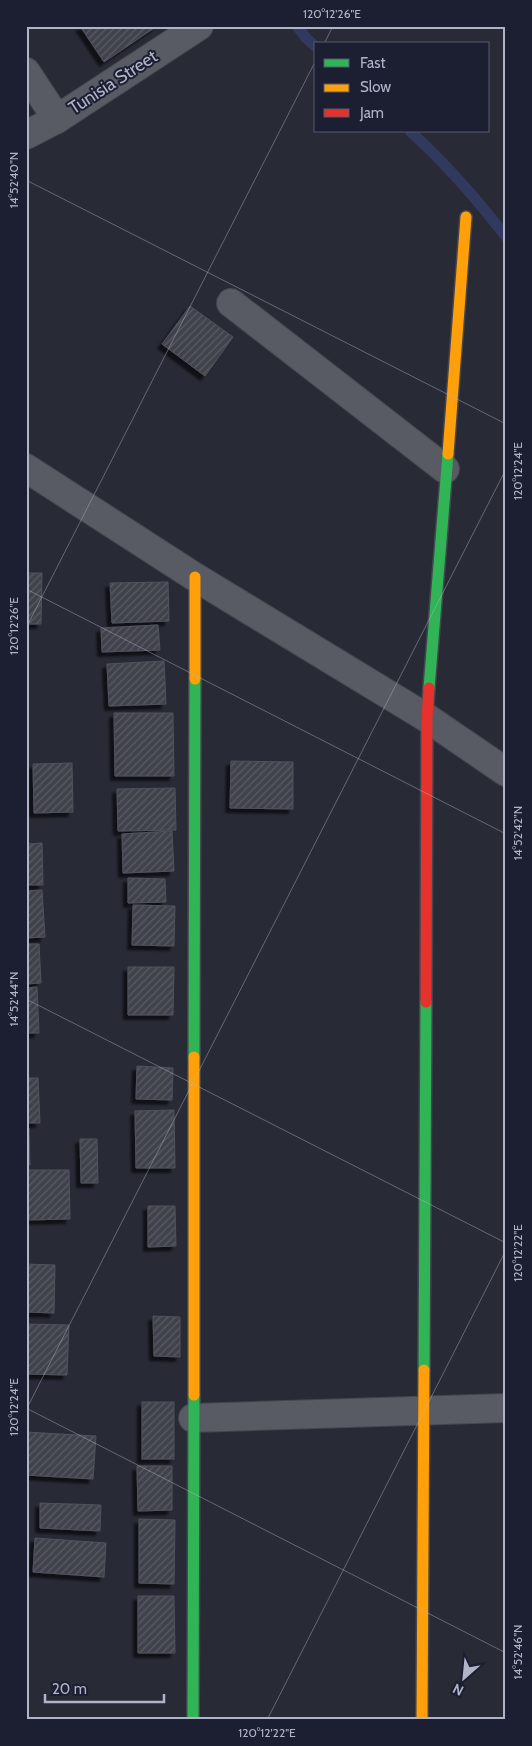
<svg xmlns="http://www.w3.org/2000/svg" width="532" height="1746" font-family="Cabin,sans-serif">
<defs>
<pattern id="building-hatch" width="6" height="6" patternUnits="userSpaceOnUse" patternTransform="scale(1.25)"><rect width="6" height="6" fill="#40424c"/><path d="M-1 1l2-2M0 6l6-6M5 7l2-2" fill="none" stroke="#595b64"/></pattern>
<filter id="shadow"><feDropShadow dx="-4.5" dy="4.5" stdDeviation="1" flood-color="#0009"/></filter>
</defs>
<rect width="100%" height="100%" fill="#282a36"/>
<g fill="none" stroke-linecap="round" stroke-linejoin="round">
<!-- stream -->
<g stroke="#32395e" stroke-width="11">
<path d="M 297,26 L 306,38 L 316,47"/>
<path d="M 410,131 C 445,163 477,199 506,237"/>
</g>
</g>
<!-- building -->
<g fill="url(#building-hatch)" stroke="#50525e" filter="url(#shadow)">
<path d="M 80,26 L 157,26 L 104,62 Z"/>
<path d="M 190,306 L 233,337 L 205,376 L 162,344 Z"/>
<path d="M 26,573 L 42,573 L 41,624 L 26,624 Z"/>
<path d="M 168,582 L 169,621 L 112,623 L 110,583 Z"/>
<path d="M 158,625 L 160,650 L 102,652 L 101,628 Z"/>
<path d="M 164,661 L 166,704 L 109,706 L 107,664 Z"/>
<path d="M 114,713 L 173,713 L 174,776 L 115,776 Z"/>
<path d="M 231,761 L 293,762 L 293,809 L 230,808 Z"/>
<path d="M 72,763 L 73,812 L 34,813 L 33,764 Z"/>
<path d="M 175,788 L 176,830 L 118,831 L 117,789 Z"/>
<path d="M 172,831 L 174,871 L 123,873 L 122,834 Z"/>
<path d="M 42,843 L 43,885 L 26,885 L 26,844 Z"/>
<path d="M 128,878 L 165,879 L 166,902 L 128,903 Z"/>
<path d="M 42,890 L 45,937 L 26,938 L 26,891 Z"/>
<path d="M 133,905 L 175,906 L 174,946 L 132,945 Z"/>
<path d="M 26,944 L 39,944 L 41,983 L 26,984 Z"/>
<path d="M 128,967 L 174,967 L 173,1015 L 128,1015 Z"/>
<path d="M 37,987 L 39,1033 L 26,1033 L 26,988 Z"/>
<path d="M 137,1066 L 173,1068 L 172,1100 L 136,1099 Z"/>
<path d="M 26,1078 L 38,1078 L 40,1123 L 26,1123 Z"/>
<path d="M 174,1110 L 175,1168 L 136,1168 L 135,1111 Z"/>
<path d="M 26,1128 L 29,1128 L 30,1165 L 26,1165 Z"/>
<path d="M 80,1139 L 97,1139 L 98,1183 L 81,1183 Z"/>
<path d="M 26,1170 L 69,1170 L 70,1219 L 26,1220 Z"/>
<path d="M 148,1206 L 175,1206 L 176,1246 L 148,1247 Z"/>
<path d="M 26,1264 L 55,1265 L 54,1313 L 26,1312 Z"/>
<path d="M 153,1316 L 180,1317 L 180,1357 L 154,1356 Z"/>
<path d="M 26,1324 L 69,1325 L 67,1375 L 26,1374 Z"/>
<rect x="142" y="1402" width="32" height="57"/>
<path d="M 26,1432 L 96,1436 L 93,1479 L 26,1475 Z"/>
<path d="M 137,1466 L 172,1466 L 172,1510 L 138,1511 Z"/>
<path d="M 40,1503 L 101,1505 L 100,1531 L 40,1528 Z"/>
<path d="M 139,1519 L 175,1520 L 174,1584 L 139,1583 Z"/>
<path d="M 35,1538 L 106,1543 L 104,1577 L 33,1572 Z"/>
<path d="M 138,1596 L 174,1596 L 175,1653 L 138,1653 Z"/>
</g>
<g fill="none" stroke-linecap="round" stroke-linejoin="round">
<defs>
<g id="street">
<path d="M 26,72 L 57,119"/>
<path d="M 26,135 L 57,119 L 199,26"/>
<path d="M 231,303 L 445,469"/>
<path d="M 26,468 L 195,577 L 427,718 L 506,772"/>
<path d="M 193,1418 L 506,1408"/>
</g>
<g id="fast">
<path d="M 429,688 L 448,454"/>
<path d="M 194,1057 L 195,679"/>
<path d="M 424,1370 L 426,1002"/>
<path d="M 193,1720 L 194,1395"/>
</g>
<g id="slow">
<path d="M 448,454 L 466,217"/>
<path d="M 195,679 L 195,577"/>
<path d="M 194,1395 L 194,1057"/>
<path d="M 422,1720 L 424,1370"/>
</g>
<path id="jam" d="M 426,1002 L 427,718 L 429,688"/>
</defs>
<!-- street casing -->
<use href="#street" stroke="#44464f" stroke-width="30"/>
<!-- fast casing -->
<use href="#fast" stroke="#44464f" stroke-width="14"/>
<!-- slow casing -->
<use href="#slow" stroke="#44464f" stroke-width="14"/>
<!-- jam casing -->
<use href="#jam" stroke="#44464f" stroke-width="14"/>
<!-- street -->
<use href="#street" stroke="#585a64" stroke-width="28"/>
<!-- fast -->
<use href="#fast" stroke="#30b455" stroke-width="11"/>
<!-- slow -->
<use href="#slow" stroke="#ff9f0a" stroke-width="11"/>
<!-- jam -->
<use href="#jam" stroke="#e5322d" stroke-width="11"/>
</g>
<!-- ticks -->
<path fill="none" stroke="#b1b4c8" stroke-width="1" stroke-opacity="0.45" d="M 324,44 L 333,26M 26,180 L 506,424M 26,589 L 506,834M 26,628 L 316,60M 26,999 L 506,1243M 26,1408 L 506,1653M 26,1410 L 506,469M 267,1720 L 506,1250"/>
<g text-anchor="middle" dominant-baseline="central" stroke-width="4" stroke-linejoin="round" paint-order="stroke">
<!-- street labels -->
<g font-size="18" fill="#b1b4c8" stroke="#1b1f31">
<text transform="translate(113 82) rotate(-33)">Tunisia Street</text>
</g>
</g>
<!-- border -->
<rect width="532" height="1746" fill="none" stroke="#1b1f31" stroke-width="55"/>
<!-- legend -->
<rect x="314" y="42" width="175" height="90" fill="#1b1f31" stroke="#575b6d"/>
<rect x="324" y="59" width="25" height="8" fill="#30b455" stroke="#575b6d"/>
<text x="360" y="68" font-size="15" fill="#b1b4c8">Fast</text>
<rect x="324" y="84" width="25" height="8" fill="#ff9f0a" stroke="#575b6d"/>
<text x="360" y="92" font-size="15" fill="#b1b4c8">Slow</text>
<rect x="324" y="109" width="25" height="8" fill="#e5322d" stroke="#575b6d"/>
<text x="360" y="118" font-size="15" fill="#b1b4c8">Jam</text>
<!-- north arrow -->
<g transform="translate(464 1678) rotate(207)" stroke="#1b1f31" stroke-width="4" paint-order="stroke">
<path d="M0-4L9 19L0 12L-9 19Z" fill="#b1b4c8"/>
<text y="-8" font-size="14" font-weight="bold" text-anchor="middle" fill="#b1b4c8">N</text>
</g>
<!-- scale -->
<path d="M45 1694v8h119v-8" fill="none" stroke="#b1b4c8" stroke-width="2.5"/>
<text x="52" y="1694" font-size="15" fill="#b1b4c8" stroke="#1b1f31" stroke-width="4" paint-order="stroke">20 m</text>
<rect x="28" y="28" width="476" height="1690" fill="none" stroke="#b1b4c8" stroke-width="2"/>
<g font-size="12" text-anchor="middle" fill="#b1b4c8">
<text x="332" y="18">120°12'26"E</text>
<text transform="translate(14 180) rotate(-90)" y="4">14°52'40"N</text>
<text transform="translate(518 471) rotate(-90)" y="4">120°12'24"E</text>
<text transform="translate(14 626) rotate(-90)" y="4">120°12'26"E</text>
<text transform="translate(518 833) rotate(-90)" y="4">14°52'42"N</text>
<text transform="translate(14 999) rotate(-90)" y="4">14°52'44"N</text>
<text transform="translate(518 1253) rotate(-90)" y="4">120°12'22"E</text>
<text transform="translate(14 1407) rotate(-90)" y="4">120°12'24"E</text>
<text transform="translate(518 1652) rotate(-90)" y="4">14°52'46"N</text>
<text x="267" y="1737">120°12'22"E</text>
</g>
</svg>
